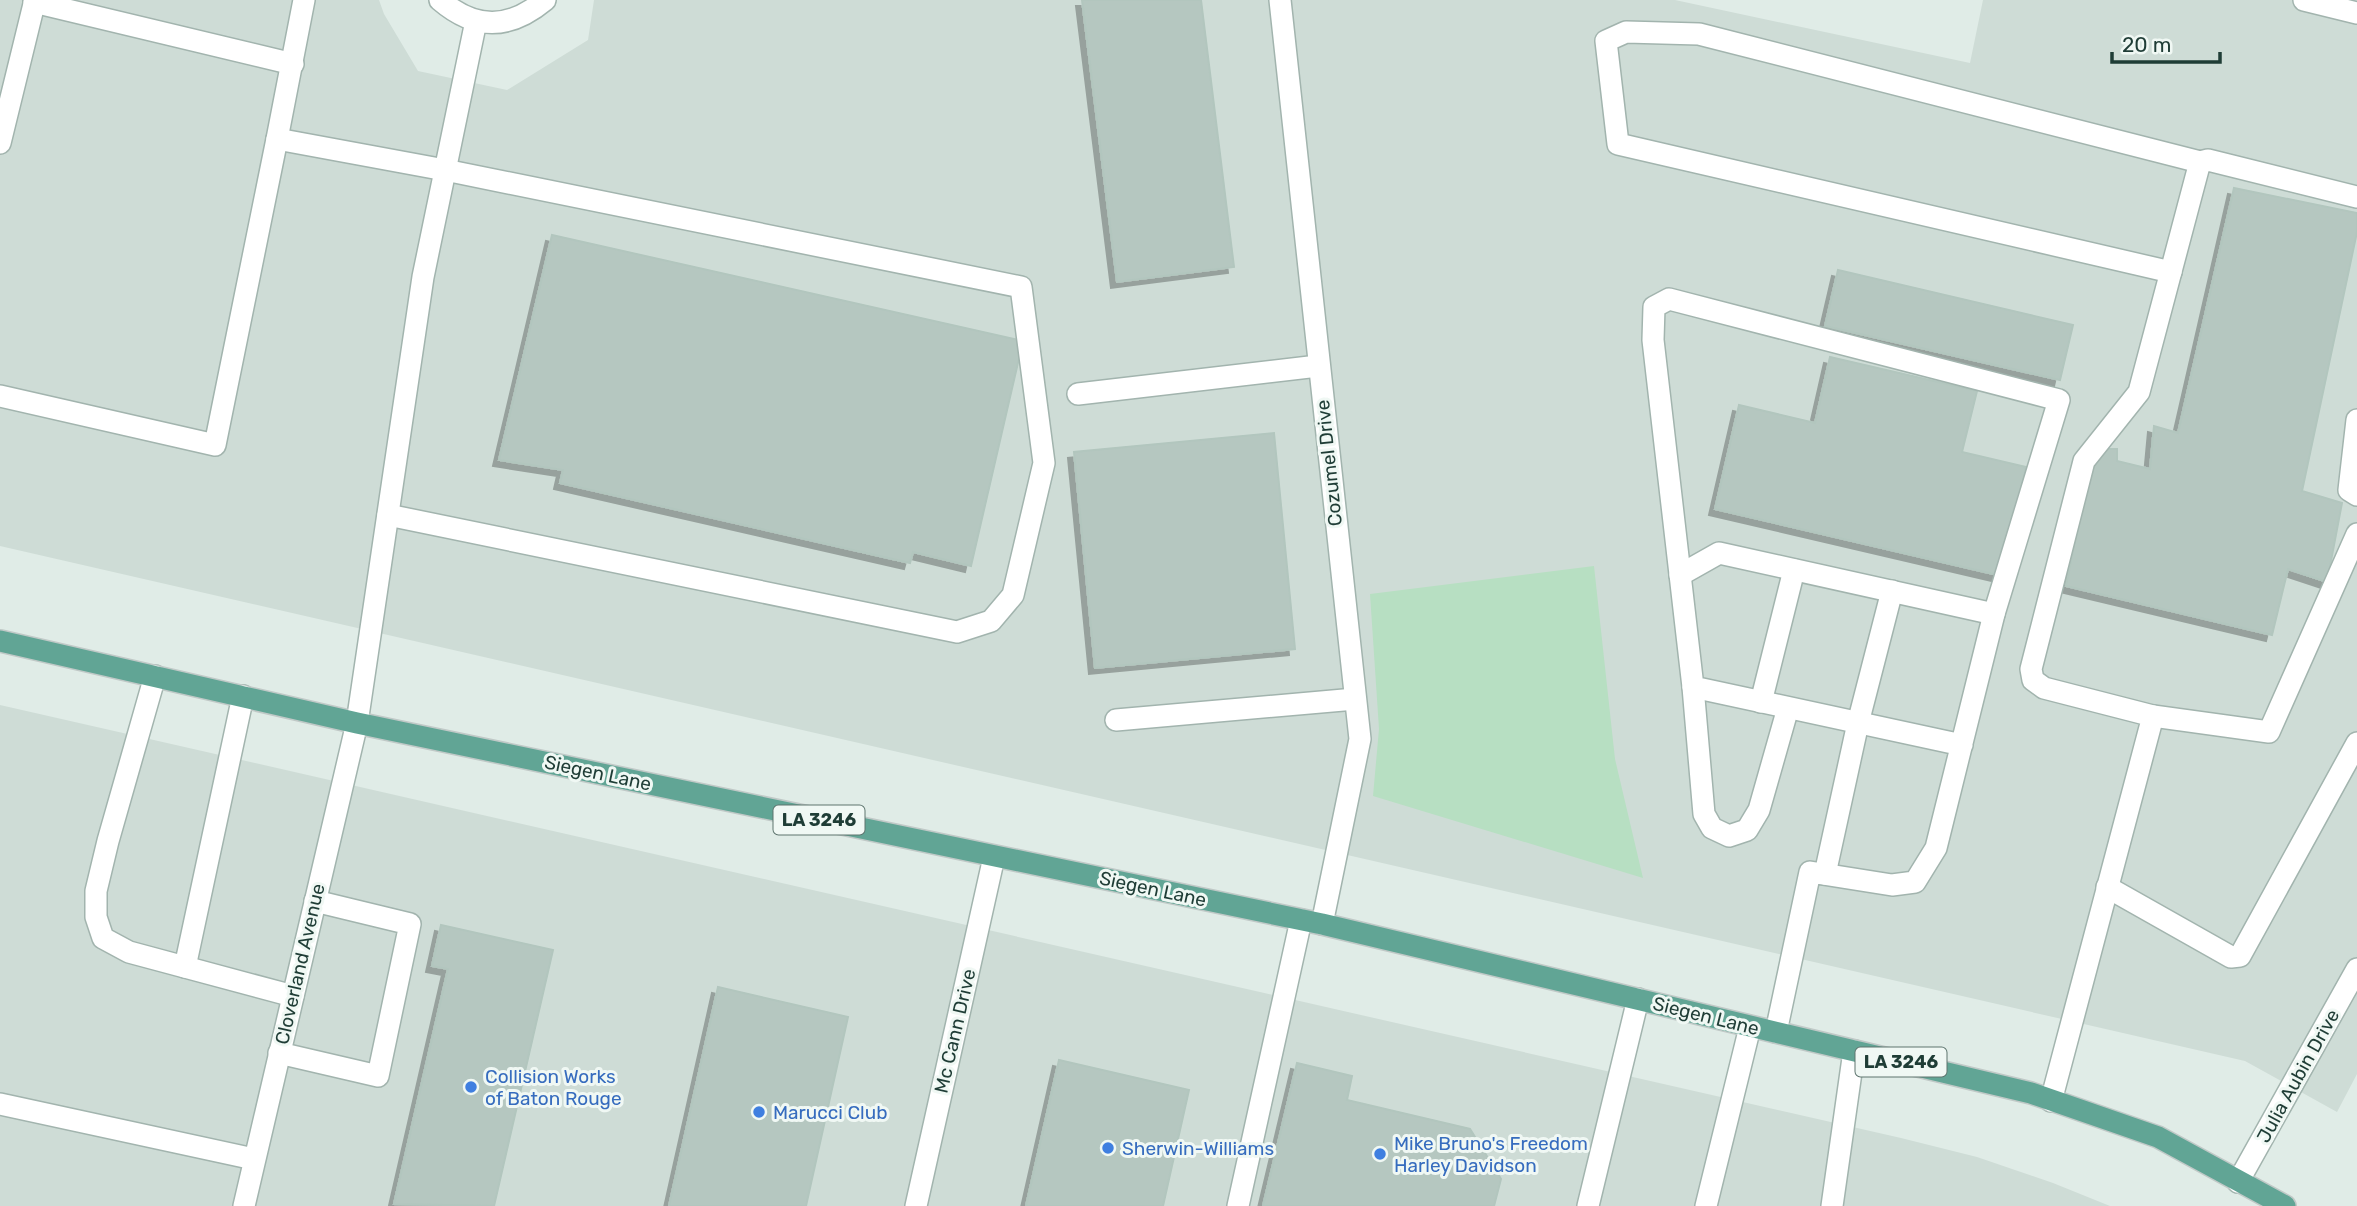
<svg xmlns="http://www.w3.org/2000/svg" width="2357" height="1206" font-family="Rubik,sans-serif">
<defs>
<filter id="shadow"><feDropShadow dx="-6" dy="6" stdDeviation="0" flood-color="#0004"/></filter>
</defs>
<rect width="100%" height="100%" fill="#e0ece7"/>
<!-- built -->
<g fill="#cedcd6">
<path d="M 0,0 L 379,0 L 384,14 L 418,71 L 507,90 L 588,40 L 594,0 L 1675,0 L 1970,63 L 1983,0 L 2357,0 L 2357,1074 L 2337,1112 L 2245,1061 L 0,546 Z"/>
<path d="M 0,705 L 1901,1138 L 1977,1157 L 2053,1183 L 2110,1206 L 0,1206 Z"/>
</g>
<!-- green -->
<path fill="#b7dfc2" d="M 1594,566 L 1615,759 L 1643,878 L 1373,796 L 1379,729 L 1370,594 Z"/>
<!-- building -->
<g fill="#b5c7c0" stroke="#b2c6be" stroke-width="2" filter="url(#shadow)">
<path d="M 1082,0 L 1201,0 L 1234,267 L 1117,282 Z"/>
<path d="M 2234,188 L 2357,213 L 2357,232 L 2302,491 L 2342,503 L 2327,582 L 2288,569 L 2272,635 L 2066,586 L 2093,449 L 2117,449 L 2117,461 L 2150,469 L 2154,426 L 2178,433 Z"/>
<path d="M 552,235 L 1023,341 L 971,566 L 913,552 L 910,563 L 560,483 L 563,470 L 499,460 Z"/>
<path d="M 1838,270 L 2073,325 L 2060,380 L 1825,326 Z"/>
<path d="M 1830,357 L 1977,391 L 1962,452 L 2026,467 L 2002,576 L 1715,509 L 1739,405 L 1815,423 Z"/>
<path d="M 1274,433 L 1295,649 L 1095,668 L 1074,452 Z"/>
<path d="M 441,925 L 553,950 L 494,1206 L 394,1204 L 448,969 L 432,966 Z"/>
<path d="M 718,987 L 848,1017 L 806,1206 L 669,1206 Z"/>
<path d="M 1059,1060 L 1189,1090 L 1163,1206 L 1026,1206 Z"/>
<path d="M 1297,1063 L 1352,1076 L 1347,1100 L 1470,1129 L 1501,1179 L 1494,1206 L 1263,1206 Z"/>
</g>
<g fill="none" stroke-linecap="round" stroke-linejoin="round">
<defs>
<g id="minor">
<path d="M 304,0 L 277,139 L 445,170 L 1021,287 L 1044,463 L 1013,595 L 991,621 L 957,632 L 388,515"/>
<path d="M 440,0 C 475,30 509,30 545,0"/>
<path d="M 1280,0 L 1360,739 L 1322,924"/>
<path d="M 2304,0 L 2357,13"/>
<path d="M 34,2 L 293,64"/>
<path d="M 0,143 L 35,0"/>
<path d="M 2171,272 L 1618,144 L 1606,41 L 1626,32 L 1699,34 L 2200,162"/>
<path d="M 1078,394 L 1318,366"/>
<path d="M 0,396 L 215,445 L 277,139"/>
<path d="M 2357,420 L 2349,490 L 2357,495"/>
<path d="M 1680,575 L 1719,553 L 1994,614"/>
<path d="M 155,676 L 108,841 L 96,891 L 96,917 L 103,938 L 129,952 L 293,996"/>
<path d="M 1693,687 L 1704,814 L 1712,828 L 1729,836 L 1747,830 L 1759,810 L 1788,708"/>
<path d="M 1761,702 L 1794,570"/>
<path d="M 2153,716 L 2269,732 L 2357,534"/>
<path d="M 1116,720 L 1355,699"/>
<path d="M 1825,874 L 1858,723 L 1892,591"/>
<path d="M 2107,887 L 2231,957 L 2240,956 L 2357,743"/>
<path d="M 185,967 L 243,696"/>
<path d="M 1776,1032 L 1810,872 L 1892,885 L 1915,882 L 1936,848 L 1994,614 L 2059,400 L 1669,299 L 1654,307 L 1653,340 L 1693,687 L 1962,745"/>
<path d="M 279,1053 L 378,1076 L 410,924 L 315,901"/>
<path d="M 2051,1101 L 2153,716 L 2044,688 L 2033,680 L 2031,669 L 2084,461 L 2139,392 L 2200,162 L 2208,160 L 2357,197"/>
<path d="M 0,1104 L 254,1159"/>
<path d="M 2238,1182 L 2357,969"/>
<path d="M 244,1206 L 357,723 L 423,277 L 476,21"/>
<path d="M 916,1206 L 994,857"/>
<path d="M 1238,1206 L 1301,920"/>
<path d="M 1588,1206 L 1638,999"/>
<path d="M 1706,1206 L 1750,1027"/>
<path d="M 1832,1206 L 1854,1051"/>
</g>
<path id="major" d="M 0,641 L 357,723 L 1322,924 L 2031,1093 L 2158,1137 L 2285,1206"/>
</defs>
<!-- minor casing -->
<use href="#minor" stroke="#a2b4ae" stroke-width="24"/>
<!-- major casing -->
<use href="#major" stroke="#c0c9c7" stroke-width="24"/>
<!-- minor -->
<use href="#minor" stroke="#fff" stroke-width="21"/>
<!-- major -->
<use href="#major" stroke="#61a595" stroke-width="21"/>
</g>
<!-- markers -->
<g fill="#3f7fe0" stroke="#f0f8f4" stroke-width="2.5">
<circle cx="471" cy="1087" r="7"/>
<circle cx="759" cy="1112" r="7"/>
<circle cx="1108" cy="1148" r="7"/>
<circle cx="1380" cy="1154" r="7"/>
</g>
<g text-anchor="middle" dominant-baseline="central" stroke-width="6" stroke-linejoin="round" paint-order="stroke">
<!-- shield labels -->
<g fill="#f0f8f4" stroke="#5e756f" stroke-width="2">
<rect x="773.5" y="805.5" width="91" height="29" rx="5"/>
<rect x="1855.5" y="1047.5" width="91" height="29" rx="5"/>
</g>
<g font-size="18" font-weight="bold" fill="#1f3d36">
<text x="819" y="820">LA 3246</text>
<text x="1901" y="1062">LA 3246</text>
</g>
<!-- street labels -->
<g font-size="19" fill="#1f3d36" stroke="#f0f8f4">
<text transform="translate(1329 463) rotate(-96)">Cozumel Drive</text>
<text transform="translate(598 773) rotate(12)">Siegen Lane</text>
<text transform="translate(1153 889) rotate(12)">Siegen Lane</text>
<text transform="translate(300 964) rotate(-77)">Cloverland Avenue</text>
<text transform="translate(1706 1016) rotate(14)">Siegen Lane</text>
<text transform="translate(955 1031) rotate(-77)">Mc Cann Drive</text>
<text transform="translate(2298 1076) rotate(-61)">Julia Aubin Drive</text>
</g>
<!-- shop labels -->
<g font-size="19" fill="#366cbe" stroke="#f0f8f4" text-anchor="start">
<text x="485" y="1076">Collision Works<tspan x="485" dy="22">of Baton Rouge</tspan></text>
<text x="773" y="1112">Marucci Club</text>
<text x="1394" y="1143">Mike Bruno's Freedom<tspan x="1394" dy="22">Harley Davidson</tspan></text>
<text x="1122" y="1148">Sherwin-Williams</text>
</g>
</g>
<!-- scale -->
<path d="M2112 52v10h108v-10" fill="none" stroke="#1f3d36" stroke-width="3.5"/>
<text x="2122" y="52" font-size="21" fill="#1f3d36" stroke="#f0f8f4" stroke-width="5" paint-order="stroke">20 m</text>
</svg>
